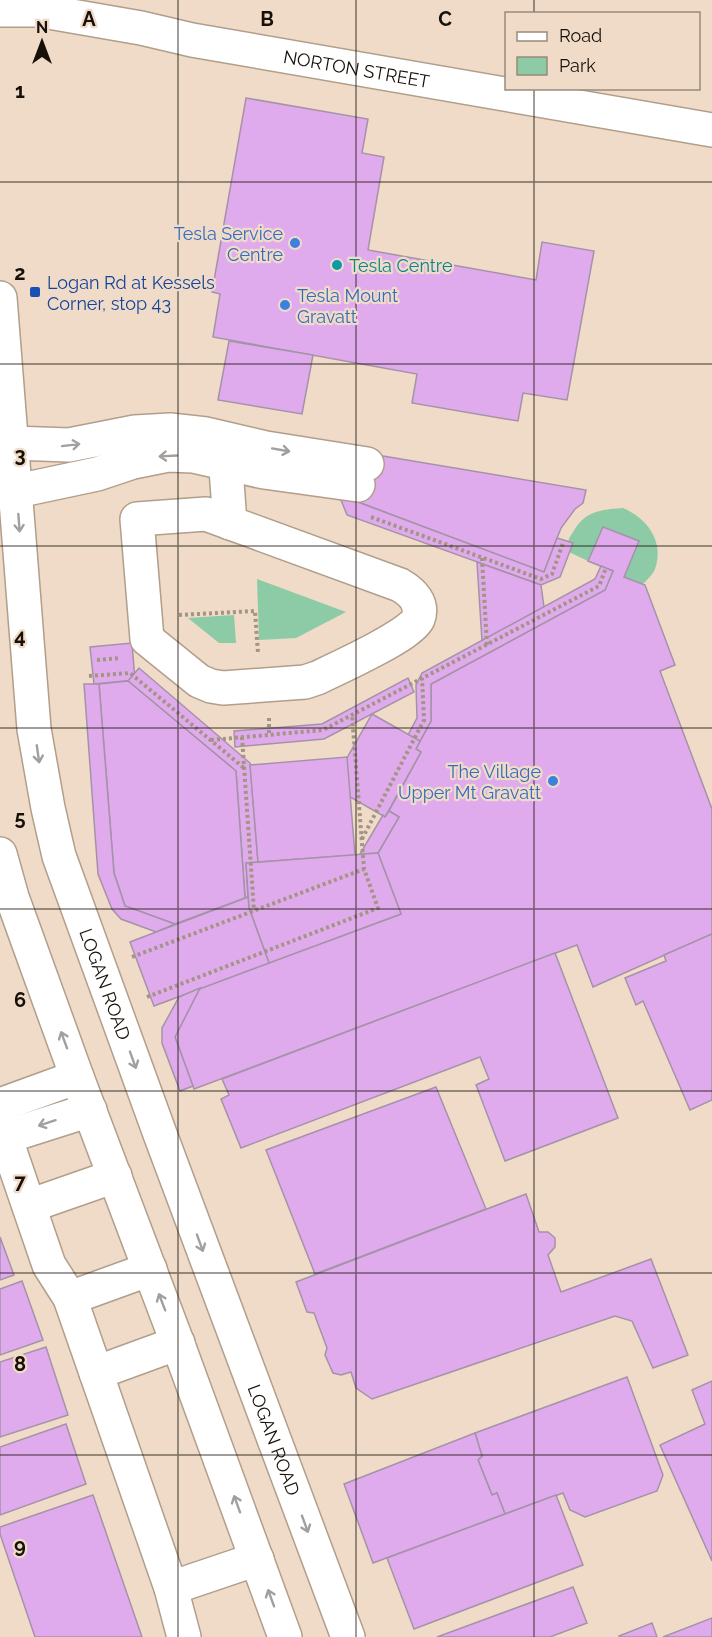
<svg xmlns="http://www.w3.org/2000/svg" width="712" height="1637" font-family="Raleway,sans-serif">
<rect width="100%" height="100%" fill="#efdbc7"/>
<!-- green -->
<g fill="#8dcba7">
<path d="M 623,508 C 647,518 665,542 655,569 C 653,574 647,580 643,584 L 624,577 L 639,541 L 603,527 L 588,561 L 569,552 L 573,543 L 568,541 C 582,513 593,510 623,508 Z"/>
<path d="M 257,579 L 346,612 L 296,638 L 259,640 Z"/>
<path d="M 234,615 L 236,643 L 219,643 L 188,618 Z"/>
</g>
<!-- building -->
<g fill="#e0abed" stroke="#a493a8" stroke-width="1.5">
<path d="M 246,98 L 368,119 L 362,153 L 384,157 L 368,250 L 536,280 L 542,242 L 594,251 L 567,400 L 523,393 L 518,421 L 412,403 L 417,374 L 213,337 L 220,294 L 212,292 Z"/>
<path d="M 229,341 L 313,355 L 302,414 L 218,400 Z"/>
<path d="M 371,454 L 586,490 L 583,503 L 575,509 L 561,528 L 544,572 L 353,500 Z"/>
<path d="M 339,495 L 544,572 L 557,538 L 573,543 L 560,577 L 541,585 L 347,515 Z"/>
<path d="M 603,527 L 639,541 L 624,577 L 645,585 L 675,665 L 660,671 L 712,809 L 712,934 L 593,987 L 577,945 L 194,1089 L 175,1037 L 200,988 L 401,914 L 378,853 L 399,817 L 389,811 L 421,752 L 416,749 L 431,721 L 431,684 L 605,590 L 613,571 L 588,561 Z"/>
<path d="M 477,562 L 541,585 L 544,607 L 482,641 Z"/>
<path d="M 601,566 L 613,571 L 605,590 L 431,684 L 431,721 L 420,741 L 408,735 L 417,718 L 416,685 L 422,673 L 595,579 Z"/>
<path d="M 132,643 L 135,680 L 94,684 L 90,647 Z"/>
<path d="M 139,668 L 250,763 L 258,862 L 246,863 L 248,897 L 245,898 L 236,771 L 128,681 Z"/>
<path d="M 408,678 L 414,692 L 324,739 L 235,747 L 234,731 L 322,724 Z"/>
<path d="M 128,681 L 236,771 L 245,898 L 175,924 L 125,906 L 114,873 L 99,684 Z"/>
<path d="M 84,684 L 99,684 L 114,873 L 125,906 L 175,924 L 156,932 L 121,919 L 112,909 L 98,874 Z"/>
<path d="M 372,714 L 420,741 L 416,749 L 421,752 L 385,817 L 331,786 Z"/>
<path d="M 347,757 L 355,855 L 258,862 L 250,765 Z"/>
<path d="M 389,811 L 399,817 L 378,853 L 360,854 L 383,815 L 385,817 Z"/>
<path d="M 378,853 L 401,914 L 269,963 L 249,908 L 246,863 Z"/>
<path d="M 248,897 L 249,908 L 269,963 L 154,1006 L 130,942 Z"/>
<path d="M 712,934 L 712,1100 L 690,1110 L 643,1001 L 636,1005 L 625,978 L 666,961 L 664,955 Z"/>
<path d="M 555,953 L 618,1118 L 505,1161 L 476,1085 L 489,1079 L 480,1057 L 241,1148 L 221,1099 L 229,1095 L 222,1079 Z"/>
<path d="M 200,988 L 175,1037 L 193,1086 L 180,1091 L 162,1043 L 162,1028 L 179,997 Z"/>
<path d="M 436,1087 L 486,1209 L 315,1274 L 266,1150 Z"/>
<path d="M 526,1194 L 539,1232 L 548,1232 L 555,1238 L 555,1247 L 548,1255 L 561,1292 L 651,1259 L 688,1355 L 653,1368 L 632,1321 L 615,1316 L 372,1399 L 356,1388 L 351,1372 L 341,1375 L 333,1373 L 325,1355 L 327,1348 L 314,1313 L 307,1312 L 296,1282 Z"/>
<path d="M 0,1237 L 14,1275 L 0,1280 Z"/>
<path d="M 22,1281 L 43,1340 L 0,1355 L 0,1289 Z"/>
<path d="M 46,1347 L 68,1415 L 0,1437 L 0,1362 Z"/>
<path d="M 627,1377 L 663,1475 L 657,1491 L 585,1517 L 570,1510 L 563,1493 L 505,1514 L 497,1493 L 492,1495 L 478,1460 L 482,1456 L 475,1433 Z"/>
<path d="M 712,1381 L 712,1561 L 660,1445 L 705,1424 L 692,1390 Z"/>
<path d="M 66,1424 L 86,1484 L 0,1515 L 0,1447 Z"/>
<path d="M 475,1433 L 482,1456 L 478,1460 L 492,1495 L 497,1493 L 505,1514 L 373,1563 L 344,1484 Z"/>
<path d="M 93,1495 L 142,1637 L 35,1637 L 0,1534 L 0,1527 Z"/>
<path d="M 556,1495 L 583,1565 L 414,1629 L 387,1558 Z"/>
<path d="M 573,1587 L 587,1623 L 550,1637 L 437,1637 Z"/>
<path d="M 712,1618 L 712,1637 L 663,1637 Z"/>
<path d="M 652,1623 L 657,1637 L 620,1637 L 619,1636 Z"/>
</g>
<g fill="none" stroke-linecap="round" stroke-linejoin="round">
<defs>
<g id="minor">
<path id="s1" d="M 0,10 L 37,10 L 141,28 L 192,40 L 712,130"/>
<path d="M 224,442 L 230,523"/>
<path d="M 13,443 L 69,445 L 135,432 L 170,430 L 206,434 L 266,448 L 367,464"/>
<path d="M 17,491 L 97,474 L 133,462 L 168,455 L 193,456 L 264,472 L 358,485"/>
<path d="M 206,514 L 400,585 C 412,592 424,603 418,619 C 411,635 336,669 317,678 L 305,682 L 223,688 L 211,686 L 199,681 L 147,639 L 137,519 Z"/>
<path d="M 0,1105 L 77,1077"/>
<path d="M 0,1122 L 49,1265 L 70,1298 L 171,1588 L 184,1637"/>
<path d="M 5,1137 L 90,1110"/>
<path d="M 29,1206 L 115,1176"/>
<path d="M 70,1298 L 150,1269"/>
<path d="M 96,1373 L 178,1343"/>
<path d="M 171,1588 L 257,1559"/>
</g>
<g id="major">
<path id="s2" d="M 0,298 L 34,729 L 48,808 L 59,856 L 160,1134 L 348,1637"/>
<path d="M 0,854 L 12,897 L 77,1077 L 179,1347 L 285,1637"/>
</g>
</defs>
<!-- minor casing -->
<use href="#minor" stroke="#b19e8b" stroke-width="36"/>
<!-- major casing -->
<use href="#major" stroke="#b19e8b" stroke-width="36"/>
<!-- path -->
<g stroke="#a39484" stroke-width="4" stroke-dasharray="3 3" stroke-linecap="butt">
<path d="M 371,517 L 541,579 L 552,574 L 563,543"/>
<path d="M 482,558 L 487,645"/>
<path d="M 179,615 L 255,611 L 258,653"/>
<path d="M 97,660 L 120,658"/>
<path d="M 89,676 L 130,673 L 244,768"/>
<path d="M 269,718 L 269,735"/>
<path d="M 242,737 L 254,911"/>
<path d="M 211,740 L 323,730 L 599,586 L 606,568"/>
<path d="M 362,839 L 424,720 L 422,678"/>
<path d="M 132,957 L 364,869"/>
<path d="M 147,997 L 378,908 L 364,869 L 352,715"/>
</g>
<!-- minor -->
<use href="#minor" stroke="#fff" stroke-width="33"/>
<!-- major -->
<use href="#major" stroke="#fff" stroke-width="33"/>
</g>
<!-- one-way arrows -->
<defs><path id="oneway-shaft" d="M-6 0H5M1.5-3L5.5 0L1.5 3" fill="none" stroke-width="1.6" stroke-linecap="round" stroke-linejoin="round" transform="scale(1.5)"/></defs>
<g stroke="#a29f9d">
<use href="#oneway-shaft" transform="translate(71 445) rotate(-7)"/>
<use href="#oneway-shaft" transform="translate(281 450) rotate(10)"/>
<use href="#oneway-shaft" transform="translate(168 456) rotate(177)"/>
<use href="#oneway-shaft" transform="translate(19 523) rotate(86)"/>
<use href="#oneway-shaft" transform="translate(38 754) rotate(82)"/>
<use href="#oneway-shaft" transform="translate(64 1040) rotate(-110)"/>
<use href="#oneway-shaft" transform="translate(133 1060) rotate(70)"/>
<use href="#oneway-shaft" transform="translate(47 1123) rotate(162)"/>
<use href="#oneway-shaft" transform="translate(200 1243) rotate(70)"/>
<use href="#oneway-shaft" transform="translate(162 1302) rotate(-111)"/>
<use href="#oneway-shaft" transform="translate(237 1504) rotate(-110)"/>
<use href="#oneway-shaft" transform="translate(305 1524) rotate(70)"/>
<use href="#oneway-shaft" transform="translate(271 1598) rotate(-110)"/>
</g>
<!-- grid -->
<path fill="none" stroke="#171009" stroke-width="1.5" stroke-opacity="0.55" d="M 178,0 L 178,1637M 356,0 L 356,1637M 534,0 L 534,14M 534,88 L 534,1637M 0,182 L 712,182M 0,364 L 712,364M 0,546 L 712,546M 0,728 L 712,728M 0,909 L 712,909M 0,1091 L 712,1091M 0,1273 L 712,1273M 0,1455 L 712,1455"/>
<!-- markers -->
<g fill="#3f7fe0" stroke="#efdbc7" stroke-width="2">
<circle cx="295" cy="243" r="6"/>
<circle cx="285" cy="305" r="6"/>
<circle cx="553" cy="781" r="6"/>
</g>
<circle fill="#0f9aa8" stroke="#efdbc7" stroke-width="2" cx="337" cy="265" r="6"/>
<rect fill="#1a4fb4" stroke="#efdbc7" stroke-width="2" x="29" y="286" width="12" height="12" rx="3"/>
<g text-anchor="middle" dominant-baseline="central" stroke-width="4.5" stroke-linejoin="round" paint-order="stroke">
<!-- street labels -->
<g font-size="18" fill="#171009" stroke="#efdbc7">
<text stroke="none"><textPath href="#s1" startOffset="362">NORTON STREET</textPath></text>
<text stroke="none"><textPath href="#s2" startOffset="698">LOGAN ROAD</textPath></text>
<text stroke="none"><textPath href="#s2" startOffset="1184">LOGAN ROAD</textPath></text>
</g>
<!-- shop labels -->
<g font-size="18" fill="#366cbe" stroke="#efdbc7" text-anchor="end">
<text x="283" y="233">Tesla Service<tspan x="283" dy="21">Centre</tspan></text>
<text x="297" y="295" text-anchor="start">Tesla Mount<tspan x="297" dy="21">Gravatt</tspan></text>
<text x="541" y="771">The Village<tspan x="541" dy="21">Upper Mt Gravatt</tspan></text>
</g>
<!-- culture labels -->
<g font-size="18" fill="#0d838f" stroke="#efdbc7" text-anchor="start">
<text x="349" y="265">Tesla Centre</text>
</g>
<!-- transit labels -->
<g font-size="18" fill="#164399" stroke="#efdbc7" text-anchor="start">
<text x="47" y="282">Logan Rd at Kessels<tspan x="47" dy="21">Corner, stop 43</tspan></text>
</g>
</g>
<g font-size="20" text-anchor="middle" font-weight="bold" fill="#171009" stroke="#efdbc7" stroke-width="4.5" stroke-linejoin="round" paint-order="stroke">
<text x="89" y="26">A</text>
<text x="267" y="26">B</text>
<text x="445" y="26">C</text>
<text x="20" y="98">1</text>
<text x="20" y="280">2</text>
<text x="20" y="462">3</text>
<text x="20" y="643">4</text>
<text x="20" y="825">5</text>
<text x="20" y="1007">6</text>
<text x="20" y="1189">7</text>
<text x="20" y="1371">8</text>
<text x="20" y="1553">9</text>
</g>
<!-- legend -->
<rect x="505" y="12" width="195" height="78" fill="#efdbc7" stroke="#998a7b" stroke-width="1.5"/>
<rect x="517" y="32" width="30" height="9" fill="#ffffff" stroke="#998a7b" stroke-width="1.5"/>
<text x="559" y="42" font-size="18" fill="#171009">Road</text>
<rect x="517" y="57" width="30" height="18" fill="#8dcba7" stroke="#998a7b" stroke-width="1.5"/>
<text x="559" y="72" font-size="18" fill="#171009">Park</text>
<!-- north arrow -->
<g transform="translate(42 42)" stroke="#efdbc7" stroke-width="4.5" paint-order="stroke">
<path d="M0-4.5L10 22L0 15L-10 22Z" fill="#171009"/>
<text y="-9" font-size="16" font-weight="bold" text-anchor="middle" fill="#171009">N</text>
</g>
</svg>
